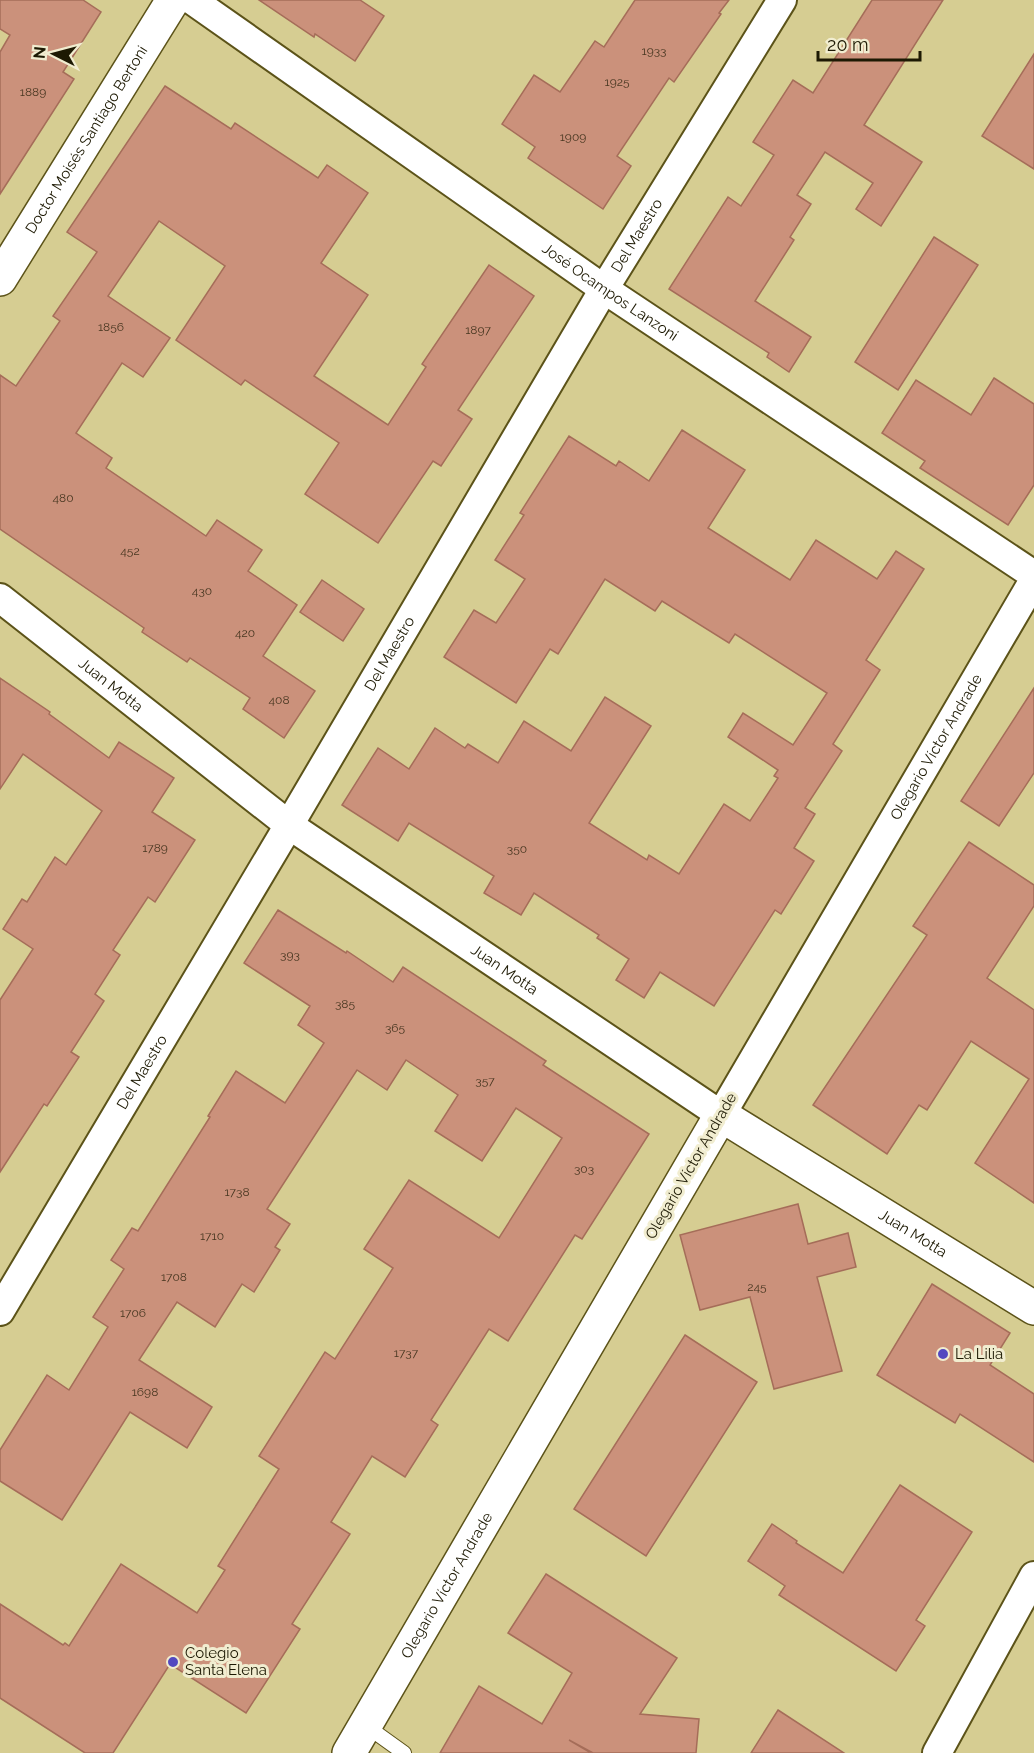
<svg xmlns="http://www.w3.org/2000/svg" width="1034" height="1753" font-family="Raleway,sans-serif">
<rect width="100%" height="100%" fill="#d6cd92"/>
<!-- building -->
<g fill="#cb917b" stroke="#a56d59" stroke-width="1.5">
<path d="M 0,0 L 83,0 L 101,12 L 63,72 L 74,79 L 0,194 L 0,52 L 10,35 L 0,29 Z"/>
<path d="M 259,0 L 360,0 L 384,16 L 355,61 L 315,34 L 314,37 Z"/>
<path d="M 635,0 L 729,0 L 719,13 L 721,14 L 674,82 L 669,78 L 617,156 L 631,166 L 603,209 L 528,158 L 535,147 L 502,124 L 534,75 L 560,92 L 595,41 L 604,47 Z"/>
<path d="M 872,0 L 943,0 L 864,125 L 922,162 L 881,226 L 856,209 L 873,183 L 825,152 L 797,195 L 811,204 L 790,237 L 794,240 L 755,301 L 811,337 L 789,372 L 767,357 L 769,353 L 669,289 L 728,197 L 741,206 L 774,155 L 753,142 L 793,80 L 813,93 Z"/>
<path d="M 1034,54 L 1034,169 L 982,136 Z"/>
<path d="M 165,86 L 231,129 L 235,123 L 318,178 L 327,165 L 368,193 L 321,263 L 368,295 L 314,376 L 388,425 L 426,367 L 422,364 L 489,265 L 534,296 L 458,410 L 472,419 L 441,466 L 433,461 L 378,543 L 305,494 L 339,443 L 245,380 L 241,385 L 176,340 L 225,266 L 159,221 L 108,296 L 170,338 L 143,377 L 122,363 L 76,433 L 112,458 L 106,468 L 206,536 L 217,520 L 262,550 L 248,571 L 297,605 L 263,656 L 315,691 L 284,738 L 243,709 L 250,698 L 190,658 L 187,662 L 142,632 L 144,628 L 0,529 L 0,375 L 16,386 L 60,321 L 53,316 L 97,252 L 67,232 Z"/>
<path d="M 934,237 L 978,265 L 898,390 L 855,362 Z"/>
<path d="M 994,378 L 1034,404 L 1034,485 L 1008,525 L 920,468 L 925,461 L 882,433 L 916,380 L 971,415 Z"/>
<path d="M 682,430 L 745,470 L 708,528 L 790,580 L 816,540 L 877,579 L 896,551 L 924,569 L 866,660 L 880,670 L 833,744 L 842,751 L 805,808 L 815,814 L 794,848 L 814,861 L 781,914 L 775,910 L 714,1006 L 660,972 L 644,998 L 616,980 L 629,959 L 597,938 L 599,935 L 534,893 L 521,915 L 484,893 L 494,876 L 409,823 L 398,841 L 342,805 L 378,748 L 409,769 L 435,728 L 465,748 L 468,744 L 498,763 L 524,721 L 571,751 L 605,697 L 651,726 L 589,823 L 647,860 L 649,855 L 679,874 L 724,804 L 750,821 L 778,778 L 774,776 L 778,770 L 728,737 L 743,713 L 793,745 L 827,693 L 735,634 L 729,643 L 662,601 L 655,611 L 605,579 L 558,654 L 550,649 L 516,703 L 444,657 L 474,610 L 496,623 L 525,579 L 495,560 L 524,515 L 520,513 L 569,436 L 616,466 L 619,461 L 649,481 Z"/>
<path d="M 322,580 L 364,609 L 343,641 L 300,612 Z"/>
<path d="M 0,678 L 50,712 L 49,714 L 109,758 L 119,742 L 174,778 L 152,812 L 195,840 L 155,902 L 148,897 L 113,950 L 120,955 L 95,994 L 104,1001 L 71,1052 L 79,1057 L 47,1106 L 44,1104 L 0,1172 L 0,1000 L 33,949 L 3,929 L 22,899 L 27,902 L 55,857 L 66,865 L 102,811 L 23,754 L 0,789 Z"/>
<path d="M 1034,688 L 1034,773 L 999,826 L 961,801 Z"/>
<path d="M 969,842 L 1034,885 L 1034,906 L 987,978 L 1034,1010 L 1034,1203 L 975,1163 L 1029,1079 L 971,1041 L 927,1110 L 919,1105 L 887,1154 L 813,1105 L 927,935 L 913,926 Z"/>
<path d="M 278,910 L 346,953 L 347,951 L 393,982 L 403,967 L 546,1061 L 543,1065 L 649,1134 L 582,1239 L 575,1235 L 508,1341 L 489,1329 L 431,1420 L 438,1425 L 405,1477 L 372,1456 L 331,1522 L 350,1534 L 292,1624 L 300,1629 L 246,1713 L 170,1664 L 113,1753 L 85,1753 L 0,1698 L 0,1604 L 63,1645 L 65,1643 L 69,1646 L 121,1564 L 197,1613 L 225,1570 L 218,1566 L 279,1469 L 259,1456 L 325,1352 L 335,1359 L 393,1268 L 364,1249 L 409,1180 L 499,1238 L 562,1138 L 516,1108 L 482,1161 L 435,1131 L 458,1095 L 406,1060 L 387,1090 L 357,1070 L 267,1209 L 290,1224 L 275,1247 L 280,1250 L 254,1292 L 242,1284 L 215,1327 L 177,1302 L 139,1360 L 212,1407 L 187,1448 L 130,1412 L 62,1520 L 0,1481 L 0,1450 L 47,1375 L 69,1390 L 108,1327 L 93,1317 L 124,1269 L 111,1260 L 132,1228 L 138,1231 L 210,1117 L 208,1116 L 236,1071 L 285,1103 L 324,1043 L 298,1025 L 310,1006 L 244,963 Z"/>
<path d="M 798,1204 L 808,1244 L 848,1233 L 856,1267 L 817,1277 L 842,1371 L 774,1389 L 750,1297 L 700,1310 L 680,1235 Z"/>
<path d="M 932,1284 L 1010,1333 L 990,1365 L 1034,1394 L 1034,1462 L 960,1414 L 955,1423 L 877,1375 Z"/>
<path d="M 685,1335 L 757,1382 L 646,1556 L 574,1509 Z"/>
<path d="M 900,1485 L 972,1532 L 916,1620 L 925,1626 L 896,1671 L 779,1595 L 785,1586 L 748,1561 L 772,1524 L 797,1541 L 796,1543 L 843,1573 Z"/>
<path d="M 546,1574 L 677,1658 L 640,1714 L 699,1719 L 696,1753 L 593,1753 L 569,1740 L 591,1753 L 440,1753 L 479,1686 L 542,1724 L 572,1673 L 508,1633 Z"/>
<path d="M 778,1710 L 844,1753 L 751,1753 Z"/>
</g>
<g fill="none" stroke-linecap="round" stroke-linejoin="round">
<defs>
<path id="lane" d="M 365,1725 L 404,1753"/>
<g id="street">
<path id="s1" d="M 192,0 L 604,289 L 1034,575"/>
<path id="s2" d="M 0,598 L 289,825 L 721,1115 L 1034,580"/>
<path id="s3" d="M 0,1311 L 289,825 L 604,289 L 782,0"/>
<path d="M 937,1753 L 1034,1576"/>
</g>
<g id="secondary">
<path id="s4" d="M 0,279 L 173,0"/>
<path id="s5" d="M 349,1753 L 721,1115 L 1034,1308"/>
</g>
</defs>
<!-- lane casing -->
<use href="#lane" stroke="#5c5319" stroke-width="16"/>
<!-- street casing -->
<use href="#street" stroke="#5c5319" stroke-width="32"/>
<!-- secondary casing -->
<use href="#secondary" stroke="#5c5319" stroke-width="36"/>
<!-- lane -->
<use href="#lane" stroke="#fff" stroke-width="14"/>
<!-- street -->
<use href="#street" stroke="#fff" stroke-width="28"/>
<!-- secondary -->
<use href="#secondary" stroke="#fff" stroke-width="33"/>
</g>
<!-- markers -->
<g fill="#5349c0" stroke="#f1edd0" stroke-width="2">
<circle cx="943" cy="1354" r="6"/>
<circle cx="173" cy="1662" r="6"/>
</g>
<g text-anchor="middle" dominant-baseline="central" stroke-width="6" stroke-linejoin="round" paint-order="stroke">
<!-- number labels -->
<g font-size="12" fill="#483721">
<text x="654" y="51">1933</text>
<text x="617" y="82">1925</text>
<text x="33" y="92">1889</text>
<text x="573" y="137">1909</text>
<text x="111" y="327">1856</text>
<text x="478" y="330">1897</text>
<text x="63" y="498">480</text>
<text x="130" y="551">452</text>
<text x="202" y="591">430</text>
<text x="245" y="633">420</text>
<text x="279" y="700">408</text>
<text x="155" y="848">1789</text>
<text x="517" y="849">350</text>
<text x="290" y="955">393</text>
<text x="345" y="1004">385</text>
<text x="395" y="1028">365</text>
<text x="485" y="1081">357</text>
<text x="584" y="1169">303</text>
<text x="237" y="1192">1738</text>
<text x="212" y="1236">1710</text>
<text x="174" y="1277">1708</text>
<text x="757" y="1287">245</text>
<text x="133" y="1313">1706</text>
<text x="406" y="1353">1737</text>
<text x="145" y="1392">1698</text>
</g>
<!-- street labels -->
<g font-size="15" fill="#1d1903" stroke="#f1edd0">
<text stroke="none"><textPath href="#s4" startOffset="164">Doctor Moisés Santiago Bertoni</textPath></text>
<text stroke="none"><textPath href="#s3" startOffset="1250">Del Maestro</textPath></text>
<text stroke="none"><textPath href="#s1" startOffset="510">José Ocampos Lanzoni</textPath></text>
<text stroke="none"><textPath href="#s3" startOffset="764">Del Maestro</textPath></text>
<text stroke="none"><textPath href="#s2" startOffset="141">Juan Motta</textPath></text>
<text stroke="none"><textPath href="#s2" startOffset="1314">Olegario Víctor Andrade</textPath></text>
<text stroke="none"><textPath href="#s2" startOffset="627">Juan Motta</textPath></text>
<text stroke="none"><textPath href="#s3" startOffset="278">Del Maestro</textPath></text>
<text transform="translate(691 1166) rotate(-60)">Olegario Víctor Andrade</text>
<text stroke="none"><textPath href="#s5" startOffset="964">Juan Motta</textPath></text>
<text stroke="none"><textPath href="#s5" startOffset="194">Olegario Víctor Andrade</textPath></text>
</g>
<!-- poi labels -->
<g font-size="15" fill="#1d1903" stroke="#f1edd0" text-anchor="start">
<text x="955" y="1354">La Lilia</text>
<text x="185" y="1653">Colegio<tspan x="185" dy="17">Santa Elena</tspan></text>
</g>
</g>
<!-- north arrow -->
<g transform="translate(54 54) rotate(276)" stroke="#f1edd0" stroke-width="4.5" paint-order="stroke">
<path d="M0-4.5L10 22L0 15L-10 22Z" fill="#1d1903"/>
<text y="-9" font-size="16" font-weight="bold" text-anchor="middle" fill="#1d1903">N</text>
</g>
<!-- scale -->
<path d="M818 51v9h102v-9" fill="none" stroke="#1d1903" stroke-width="3"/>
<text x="827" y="51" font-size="18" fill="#1d1903" stroke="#f1edd0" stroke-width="4.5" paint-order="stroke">20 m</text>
</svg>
